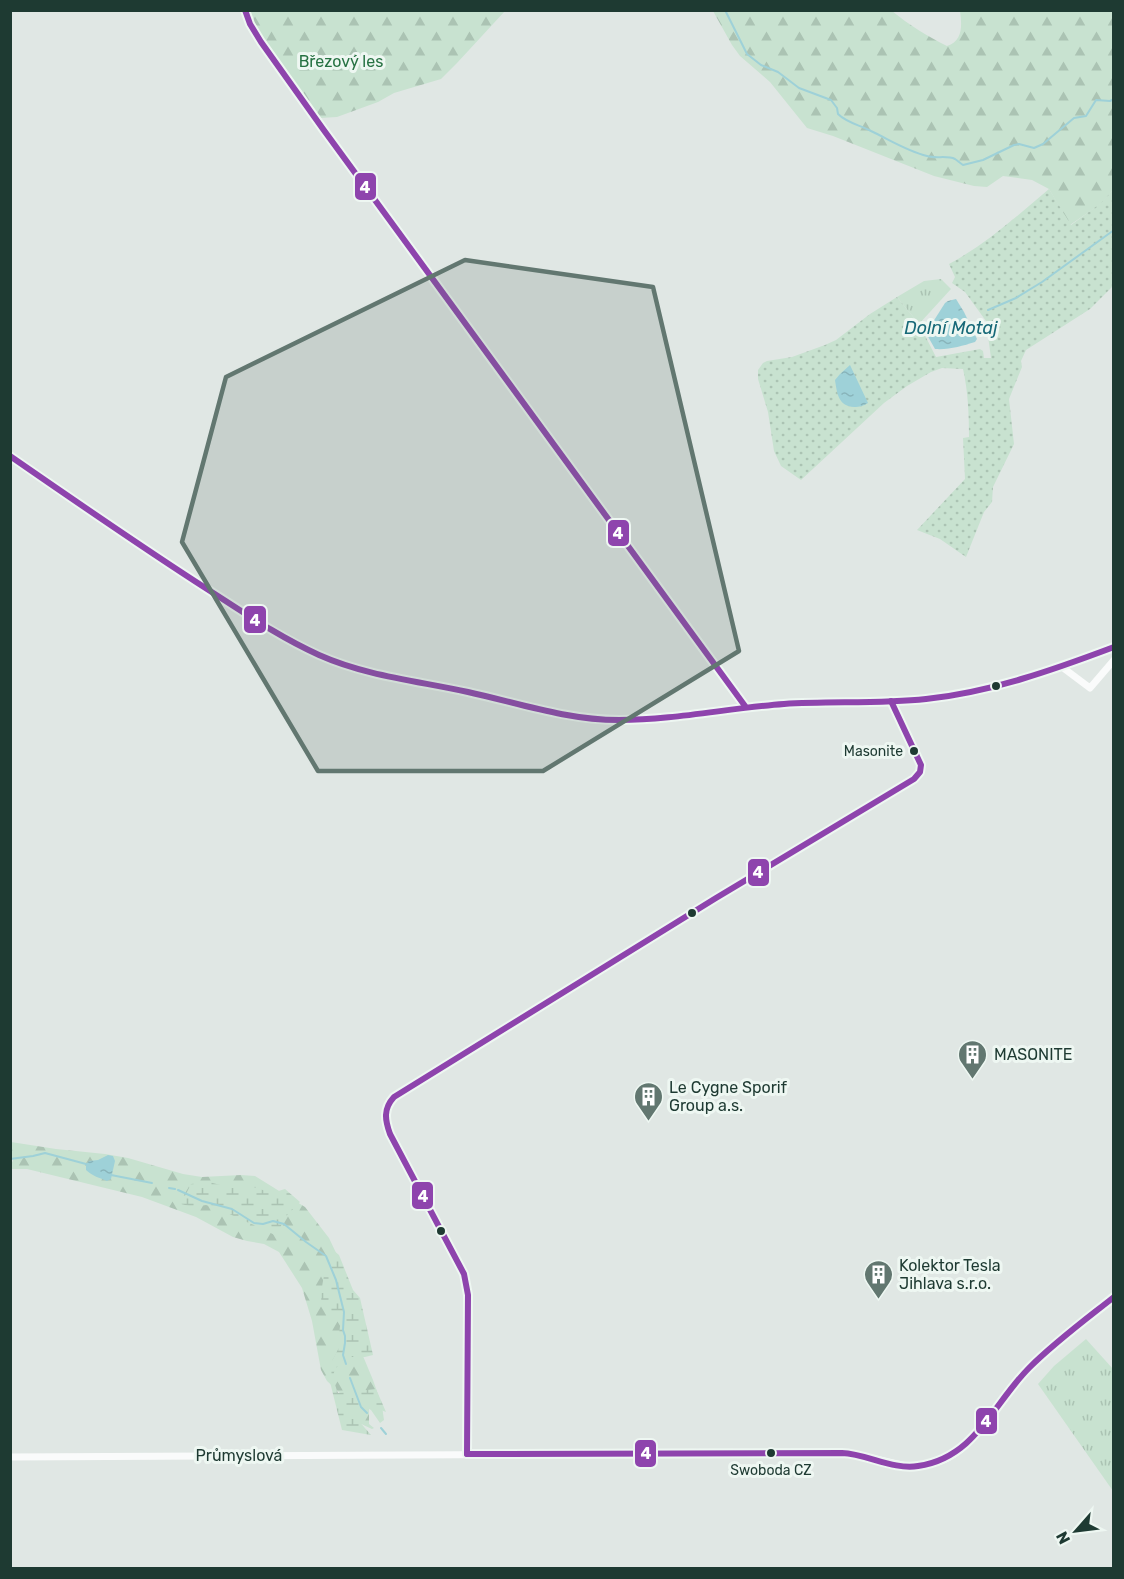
<svg xmlns="http://www.w3.org/2000/svg" width="1124" height="1579" font-family="Rubik,sans-serif">
<defs>
<pattern id="grass-tufts" width="24" height="20" patternUnits="userSpaceOnUse" patternTransform="scale(1.5)"><rect width="24" height="20" fill="#c8e2d0"/><path d="M3 7l-1-3M5 7V3M7 7l1-3M15 17l-1-3M17 17v-4M19 17l1-3" fill="none" stroke="#abc3b3"/></pattern>
<pattern id="forest-firs" width="22" height="20" patternUnits="userSpaceOnUse" patternTransform="scale(1.5)"><rect width="22" height="20" fill="#c8e2d0"/><path d="M5 1l3.5 6h-7zM16 11l3.5 6h-7z" fill="#abc3b3"/></pattern>
<pattern id="wetland-marsh" width="20" height="14" patternUnits="userSpaceOnUse" patternTransform="scale(1.5)"><rect width="20" height="14" fill="#c8e2d0"/><path d="M1 5h8M5 5V1M11 12h8M15 12V8" fill="none" stroke="#abc3b3"/></pattern>
<pattern id="garden-dots" width="8" height="8" patternUnits="userSpaceOnUse" patternTransform="scale(1.5)"><rect width="8" height="8" fill="#c8e2d0"/><path d="M2 2h.1M6 6h.1" fill="none" stroke="#abc3b3" stroke-width="1.8" stroke-linecap="round"/></pattern>
<pattern id="water-ripples" width="26" height="14" patternUnits="userSpaceOnUse" patternTransform="scale(1.5)"><rect width="26" height="14" fill="#9ed1d8"/><path d="M2 4q2-2 4 0t4 0M15 11q2-2 4 0t4 0" fill="none" stroke="#88b4ba"/></pattern>
</defs>
<rect width="100%" height="100%" fill="#e0e7e4"/>
<!-- grass -->
<g fill="url(#grass-tufts)">
<path d="M 941,279 L 951,289 L 919,324 L 897,297 L 924,281 Z"/>
<path d="M 1086,1339 L 1113,1369 L 1113,1491 L 1038,1384 L 1054,1366 Z"/>
</g>
<!-- forest -->
<g fill="url(#forest-firs)">
<path d="M 248,11 L 505,11 L 457,63 L 441,79 L 394,93 L 378,102 L 337,117 L 320,118 L 310,106 L 259,34 Z"/>
<path d="M 713,11 L 892,11 C 909,25 927,36 947,46 C 963,41 962,25 960,11 L 1113,11 L 1113,190 L 1102,203 L 1070,225 L 1049,189 L 1032,180 L 1003,176 L 987,187 L 974,186 L 934,176 L 833,136 L 807,128 L 770,82 L 740,56 L 732,45 Z"/>
<path d="M 11,1142 L 56,1149 L 105,1154 L 128,1158 L 183,1174 L 202,1177 L 241,1175 L 255,1176 L 305,1207 L 329,1238 L 348,1278 L 363,1356 L 373,1380 L 382,1406 L 384,1420 L 380,1423 L 371,1410 L 369,1409 L 369,1424 L 374,1428 L 372,1429 L 359,1423 L 342,1395 L 327,1381 L 321,1370 L 312,1321 L 302,1288 L 279,1252 L 264,1244 L 247,1241 L 233,1237 L 196,1217 L 142,1197 L 27,1169 L 11,1169 L 11,1163 L 13,1161 L 11,1155 Z"/>
</g>
<!-- wetland -->
<g fill="url(#wetland-marsh)">
<path d="M 209,1182 L 224,1186 L 250,1186 L 272,1193 L 285,1189 L 300,1202 L 284,1218 L 277,1236 L 223,1211 L 206,1205 L 193,1207 L 181,1204 L 191,1184 Z"/>
<path d="M 332,1249 L 339,1255 L 353,1290 L 360,1298 L 373,1355 L 365,1357 L 347,1357 C 331,1371 331,1374 338,1393 L 376,1389 L 386,1412 L 371,1406 L 359,1410 L 356,1415 L 358,1420 L 371,1435 L 342,1430 L 327,1370 L 341,1344 L 339,1334 L 341,1319 C 335,1316 328,1315 324,1310 C 316,1299 327,1262 332,1249 Z"/>
</g>
<!-- garden -->
<path fill="url(#garden-dots)" d="M 1049,189 L 1071,225 L 1101,203 L 1113,190 L 1113,286 L 1090,309 L 1026,350 L 1021,361 L 1022,367 L 1009,399 L 1014,444 L 993,487 L 992,502 L 984,512 L 966,557 L 940,539 L 917,530 L 965,479 L 963,438 L 969,437 C 969,414 968,391 963,369 L 942,368 L 931,372 L 907,386 L 884,403 L 801,480 L 781,466 L 774,451 L 768,412 L 758,379 L 758,370 L 763,363 L 767,361 L 792,357 L 825,345 L 836,340 L 870,314 L 897,297 L 919,324 L 936,357 L 980,349 L 983,351 L 984,358 L 991,358 L 986,321 L 965,292 L 952,283 L 955,277 L 949,264 C 986,244 1017,216 1049,189 Z"/>
<!-- water -->
<g fill="url(#water-ripples)">
<path d="M 956,299 L 964,312 L 977,339 L 975,342 C 962,346 949,350 935,349 L 926,333 L 945,303 L 948,301 Z"/>
<path d="M 850,365 L 868,403 C 863,406 860,407 854,407 C 838,406 837,393 835,380 L 840,374 Z"/>
<path d="M 108,1155 L 113,1156 L 115,1161 L 111,1179 L 107,1181 C 100,1178 92,1176 86,1170 L 86,1164 L 89,1161 L 98,1160 Z"/>
</g>
<g fill="none" stroke-linecap="round" stroke-linejoin="round">
<!-- stream -->
<g stroke="#9ed1d8" stroke-width="2">
<path d="M 725,10 L 747,54 L 761,65 L 778,72 L 799,88 L 831,100 L 837,108 L 838,114 C 847,123 860,125 871,131 C 890,140 907,151 927,156 C 936,159 947,155 955,159 C 958,161 960,163 963,165 L 983,160 L 1014,145 L 1019,144 L 1034,148 L 1043,144 L 1074,118 L 1086,116 L 1096,100 L 1110,101 L 1114,99"/>
<path d="M 988,310 L 1016,298 L 1042,282 L 1114,230"/>
<path d="M 10,1159 L 33,1156 L 45,1153 L 86,1164"/>
<path d="M 111,1175 L 152,1183"/>
<path d="M 169,1188 L 175,1189"/>
<path d="M 178,1190 L 202,1201 L 232,1209 L 254,1223 L 263,1224 L 273,1221 L 284,1224 L 306,1242 L 326,1256 L 336,1280 L 344,1312 L 343,1330 L 345,1336 L 345,1343 L 343,1355 L 346,1364"/>
<path d="M 350,1378 L 361,1407 L 367,1413"/>
<path d="M 381,1428 L 386,1434"/>
</g>
<!-- minor -->
<g stroke="#fafbfb" stroke-width="7">
<path d="M 245,10 L 250,24 L 261,42 L 323,129 L 745,706"/>
<path d="M 10,456 C 75,501 140,547 207,589 C 243,612 279,637 319,655 C 367,677 417,681 468,692 C 516,702 569,721 619,720 C 674,719 729,708 784,704 C 837,700 891,705 944,697 C 1000,689 1060,667 1114,647"/>
<path d="M 1062,667 L 1090,688 L 1114,660"/>
<path d="M 467,1454 L 468,1295 L 464,1274 L 390,1134 C 384,1119 382,1109 394,1097 L 716,898 L 905,785 C 913,780 921,775 921,765 L 891,701"/>
<path d="M 10,1457 L 835,1453 L 854,1454 L 910,1467 C 972,1465 983,1417 1019,1378 C 1047,1348 1081,1323 1114,1297"/>
</g>
<defs>
<g id="bus-1">
<path d="M 245,10 L 250,24 L 261,42 L 323,129 L 745,706"/>
<path d="M 10,456 C 75,501 140,546 207,589 C 243,612 279,637 319,655 C 366,676 418,681 468,692 C 518,703 567,720 619,720 C 674,720 729,708 784,704 C 831,701 879,704 926,699 C 991,692 1053,670 1114,647"/>
<path d="M 467,1454 L 468,1295 L 464,1274 L 390,1134 C 385,1120 383,1109 394,1097 L 716,898 L 914,779 L 920,772 L 921,765 L 891,701"/>
<path d="M 467,1454 L 842,1453 C 867,1454 893,1470 918,1466 C 975,1458 993,1404 1029,1368 C 1055,1342 1085,1320 1114,1297"/>
</g>
</defs>
<!-- bus-1 casing -->
<use href="#bus-1" stroke="#eef7f2" stroke-width="10"/>
<!-- bus-1 -->
<use href="#bus-1" stroke="#8e44ad" stroke-width="6"/>
</g>
<!-- marked area -->
<path fill="#627770" fill-opacity="0.2" stroke="#627770" stroke-width="4.5" stroke-linejoin="round" d="M 465,260 L 653,287 L 739,651 L 543,771 L 318,771 L 182,542 L 226,377 Z"/>
<!-- icons -->
<defs>
<symbol id="building-pin" viewBox="-11 -11 22 30"><path d="M0 17L-7.5 6A9.5 9.5 0 1 1 7.5 6Z" fill="#627770" stroke="#eef7f2"/><path d="M-4-6H4V6H1V3H-1V6H-4ZM-2.5-4.3h1.7v1.8h-1.7ZM.8-4.3h1.7v1.8H.8ZM-2.5-1h1.7V.8h-1.7ZM.8-1h1.7V.8H.8Z" fill="#fff"/></symbol>
</defs>
<g fill-rule="evenodd">
<use href="#building-pin" x="956" y="1038" width="33" height="45"/>
<use href="#building-pin" x="632" y="1080" width="33" height="45"/>
<use href="#building-pin" x="862" y="1258" width="33" height="45"/>
</g>
<!-- markers -->
<g fill="#1e3a32" stroke="#eef7f2" stroke-width="2">
<circle cx="996" cy="686" r="5"/>
<circle cx="914" cy="751" r="5"/>
<circle cx="692" cy="913" r="5"/>
<circle cx="441" cy="1231" r="5"/>
<circle cx="771" cy="1453" r="5"/>
</g>
<g text-anchor="middle" dominant-baseline="central" stroke-width="6" stroke-linejoin="round" paint-order="stroke">
<!-- bus labels -->
<g font-size="14" fill="#1e3a32" stroke="#eef7f2" text-anchor="end">
<text x="903" y="751">Masonite</text>
<text x="771" y="1470" text-anchor="middle">Swoboda CZ</text>
</g>
<!-- park labels -->
<g font-size="16" fill="#277243" stroke="#eef7f2">
<text x="341" y="61">Březový les</text>
</g>
<!-- poi labels -->
<g font-size="16" fill="#1e3a32" stroke="#eef7f2" text-anchor="start">
<text x="994" y="1054">MASONITE</text>
<text x="669" y="1087">Le Cygne Sporif<tspan x="669" dy="18">Group a.s.</tspan></text>
<text x="899" y="1265">Kolektor Tesla<tspan x="899" dy="18">Jihlava s.r.o.</tspan></text>
</g>
<!-- street labels -->
<g font-size="16" fill="#1e3a32" stroke="#eef7f2">
<text x="239" y="1455">Průmyslová</text>
</g>
<!-- water labels -->
<g font-size="18" font-style="italic" fill="#176978" stroke="#eef7f2">
<text x="951" y="328">Dolní Motaj</text>
</g>
</g>
<g stroke="#eef7f2" stroke-width="2">
<rect x="354" y="172" width="23" height="29" rx="6" fill="#8e44ad"/>
<rect x="607" y="519" width="23" height="28" rx="6" fill="#8e44ad"/>
<rect x="243" y="605" width="24" height="29" rx="6" fill="#8e44ad"/>
<rect x="747" y="858" width="23" height="29" rx="6" fill="#8e44ad"/>
<rect x="411" y="1181" width="23" height="29" rx="6" fill="#8e44ad"/>
<rect x="975" y="1407" width="23" height="28" rx="6" fill="#8e44ad"/>
<rect x="634" y="1439" width="23" height="29" rx="6" fill="#8e44ad"/>
</g>
<g font-size="16" text-anchor="middle" font-weight="bold" fill="#fff">
<text x="365" y="193">4</text>
<text x="618" y="539">4</text>
<text x="255" y="626">4</text>
<text x="758" y="878">4</text>
<text x="423" y="1202">4</text>
<text x="986" y="1427">4</text>
<text x="646" y="1459">4</text>
</g>
<!-- border -->
<rect width="1124" height="1579" fill="none" stroke="#1e3a32" stroke-width="24"/>
<!-- north arrow -->
<g transform="translate(1076 1531) rotate(242)" stroke="#eef7f2" stroke-width="4.5" paint-order="stroke">
<path d="M0-4.5L10 22L0 15L-10 22Z" fill="#1e3a32"/>
<text y="-9" font-size="16" font-weight="bold" text-anchor="middle" fill="#1e3a32">N</text>
</g>
</svg>
